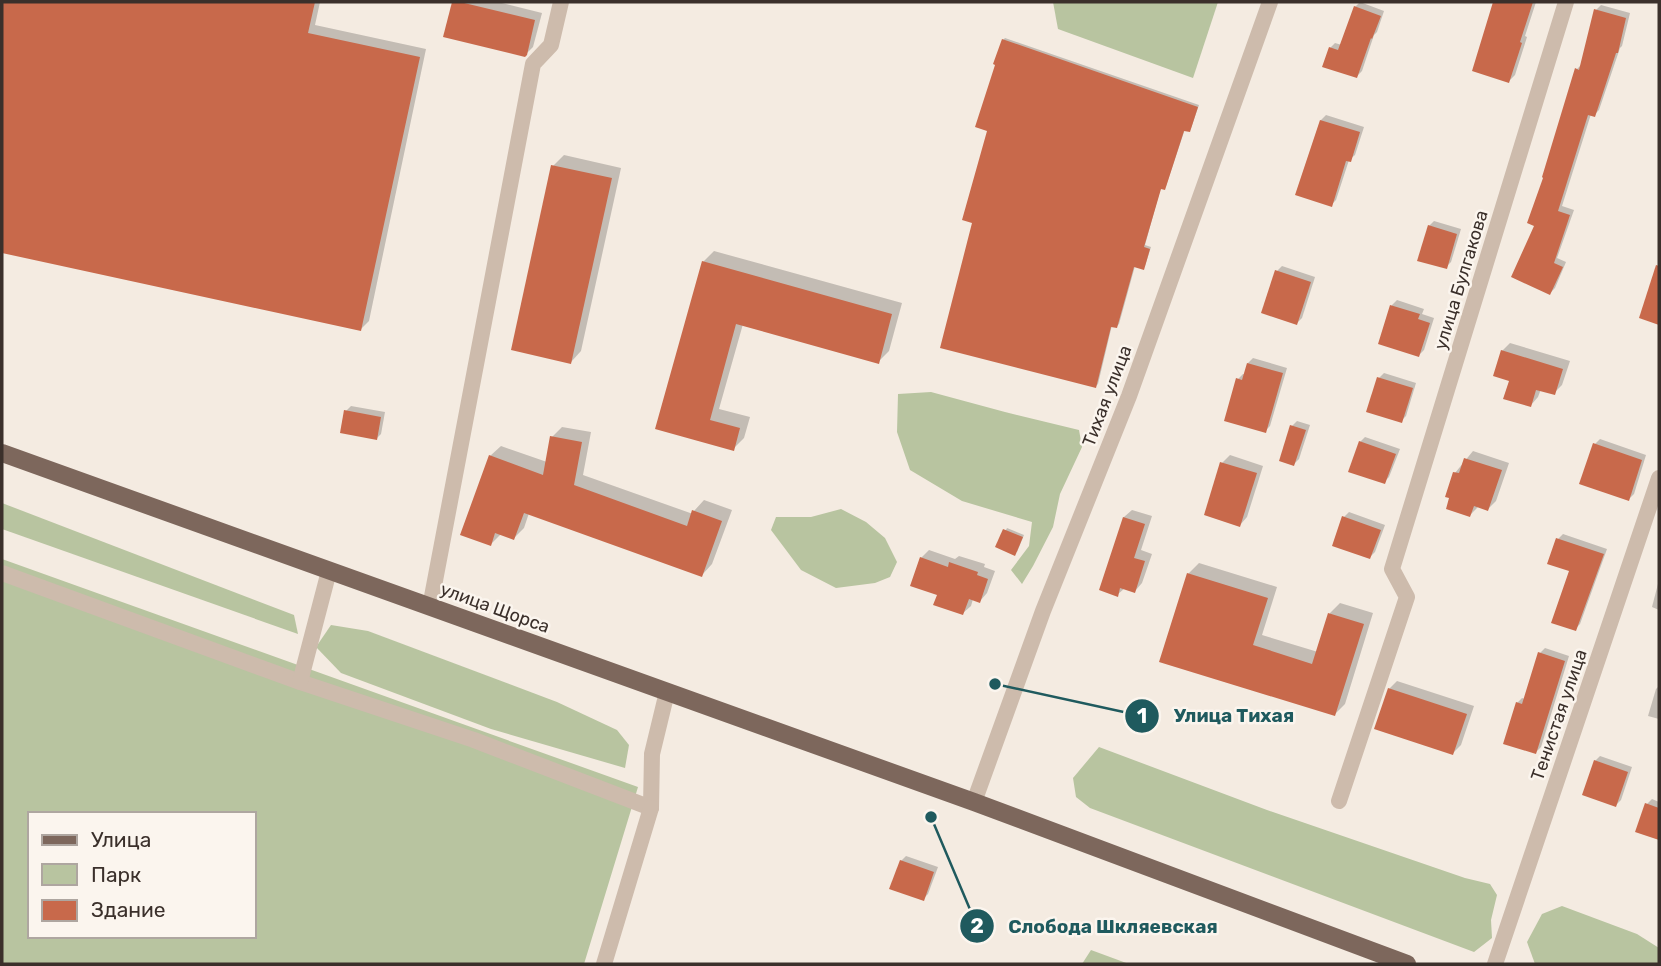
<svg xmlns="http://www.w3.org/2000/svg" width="1661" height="966" font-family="Rubik,sans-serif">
<rect width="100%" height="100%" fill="#f4ebe1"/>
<!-- green -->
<g fill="#b8c4a0" fill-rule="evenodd">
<path d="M 1053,2 L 1218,2 L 1193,78 L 1058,29 Z"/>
<path d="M 931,392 L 1005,412 L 1079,430 L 1082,447 L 1060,494 L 1053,527 L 1033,566 L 1022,584 L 1011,570 L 1029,546 L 1032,522 L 962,501 L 910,470 L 897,432 L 898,394 Z"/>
<path d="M 2,503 L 294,615 L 298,634 L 2,529 Z"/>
<path d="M 841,509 L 866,522 L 885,538 L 897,562 L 890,577 L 875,583 L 836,588 L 801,570 L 771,530 L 776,517 L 811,517 Z"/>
<path d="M 2,559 L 638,787 L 584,964 L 2,964 ZM 30,814 L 254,814 L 254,936 L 30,936 Z"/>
<path d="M 331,625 L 368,631 L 557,702 L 617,730 L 629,745 L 625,768 L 491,729 L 341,673 L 316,647 Z"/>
<path d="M 1099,747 L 1267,810 L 1465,878 L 1490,884 L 1497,895 L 1491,920 L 1492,938 L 1474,952 L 1090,808 L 1076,797 L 1073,778 Z"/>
<path d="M 1562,906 L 1637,934 L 1659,948 L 1659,964 L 1535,964 L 1527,942 L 1542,914 Z"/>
<path d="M 1091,950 L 1129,964 L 1082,964 Z"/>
</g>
<!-- shadow -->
<g fill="#0003">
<path d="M 2,2 L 320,2 L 315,25 L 426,49 L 369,321 L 361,329 L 2,251 Z"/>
<path d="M 454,2 L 498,2 L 542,13 L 533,47 L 525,55 L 445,36 Z"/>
<path d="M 1360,2 L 1384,11 L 1377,32 L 1374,35 L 1362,71 L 1357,76 L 1330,48 L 1335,43 L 1342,45 L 1355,7 Z"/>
<path d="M 1495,2 L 1536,2 L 1525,36 L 1527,37 L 1515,75 L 1509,81 L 1474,70 Z"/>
<path d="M 1601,5 L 1630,13 L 1622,46 L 1620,48 L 1599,110 L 1594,115 L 1591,114 L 1562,206 L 1574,210 L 1557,258 L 1566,262 L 1555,288 L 1550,293 L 1537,225 L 1577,69 L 1582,64 L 1596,10 Z"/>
<path d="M 1005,38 L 1199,105 L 1191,128 L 1185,129 L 1166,186 L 1161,187 L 1145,245 L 1151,247 L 1145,266 L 1143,268 L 1135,266 L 1119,324 L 1117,326 L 1112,325 L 1098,384 L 1096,386 L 974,221 L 1003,40 Z"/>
<path d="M 1326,115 L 1364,127 L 1355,155 L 1349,160 L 1336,200 L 1331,205 L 1321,120 Z"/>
<path d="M 564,155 L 621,168 L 581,351 L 571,362 L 553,166 Z"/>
<path d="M 1434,221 L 1461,229 L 1451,262 L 1446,267 L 1429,226 Z"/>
<path d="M 714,251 L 902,303 L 889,351 L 878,362 L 743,324 L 719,409 L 750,417 L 744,438 L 733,449 L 658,428 L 703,262 Z"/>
<path d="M 1282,266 L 1315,277 L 1302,318 L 1297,323 L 1277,271 Z"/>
<path d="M 1397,300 L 1424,309 L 1422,314 L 1434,318 L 1424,350 L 1419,355 L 1380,342 L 1392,305 Z"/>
<path d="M 1510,343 L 1570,361 L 1562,385 L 1554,393 L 1541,389 L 1538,397 L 1531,405 L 1511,380 L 1502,351 Z"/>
<path d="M 1253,358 L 1287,368 L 1270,426 L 1265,431 L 1238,379 L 1243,374 L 1245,374 L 1248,363 Z"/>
<path d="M 1384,373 L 1416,383 L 1406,416 L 1401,421 L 1379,378 Z"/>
<path d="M 351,406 L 385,412 L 381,434 L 376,439 L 346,411 Z"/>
<path d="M 1297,421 L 1310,425 L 1299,459 L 1294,464 L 1292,426 Z"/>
<path d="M 562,427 L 591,432 L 583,475 L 693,514 L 694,511 L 704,500 L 732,510 L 712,564 L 702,575 L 529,513 L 524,528 L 514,538 L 501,534 L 491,544 L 490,456 L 501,446 L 547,462 L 552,437 Z"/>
<path d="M 1365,437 L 1400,449 L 1389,477 L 1384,482 L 1360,442 Z"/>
<path d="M 1600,439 L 1646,455 L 1634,494 L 1629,499 L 1595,444 Z"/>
<path d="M 1473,451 L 1509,463 L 1496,501 L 1488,509 L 1479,506 L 1470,515 L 1451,497 L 1455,473 Z"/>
<path d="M 1230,455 L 1263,466 L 1247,517 L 1240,525 L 1222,463 Z"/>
<path d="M 1132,510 L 1152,516 L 1141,550 L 1152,554 L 1142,583 L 1135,591 L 1125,588 L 1117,595 L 1124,517 Z"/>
<path d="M 1349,512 L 1385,525 L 1375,552 L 1370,557 L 1344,517 Z"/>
<path d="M 1007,528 L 1024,535 L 1017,552 L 997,547 Z"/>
<path d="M 1563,534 L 1607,549 L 1580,624 L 1575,629 L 1571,570 L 1558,539 Z"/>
<path d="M 929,550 L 955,559 L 959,556 L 985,564 L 984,567 L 995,571 L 987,593 L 980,601 L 973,599 L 971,606 L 963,613 L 921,558 Z"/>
<path d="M 1199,563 L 1277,587 L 1262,635 L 1318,652 L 1330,613 L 1340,603 L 1373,613 L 1345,704 L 1335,714 L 1161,660 L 1188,574 Z"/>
<path d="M 1659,580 L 1659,610 L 1652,607 Z"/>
<path d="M 1545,648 L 1569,656 L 1541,747 L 1536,752 L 1517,703 L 1522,698 L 1525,699 L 1540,653 Z"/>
<path d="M 1397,681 L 1474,706 L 1461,745 L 1453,753 L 1389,689 Z"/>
<path d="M 1659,686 L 1659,719 L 1648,716 L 1656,689 Z"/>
<path d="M 1600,756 L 1632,767 L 1621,800 L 1616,805 L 1595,761 Z"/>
<path d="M 1652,799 L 1659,802 L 1659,838 L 1637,830 L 1647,804 Z"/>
<path d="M 906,856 L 938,867 L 928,894 L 923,899 L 901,861 Z"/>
</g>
<!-- building -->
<g fill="#c8694b">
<path d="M 2,2 L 315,2 L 308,33 L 420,57 L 361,331 L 2,253 Z"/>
<path d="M 452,2 L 460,2 L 535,20 L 527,55 L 525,57 L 443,37 Z"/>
<path d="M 1493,2 L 1533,2 L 1520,42 L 1522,43 L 1509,83 L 1472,71 Z"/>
<path d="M 1354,6 L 1381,16 L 1372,39 L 1371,38 L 1357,78 L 1322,67 L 1329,47 L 1338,50 Z"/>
<path d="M 1594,9 L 1626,18 L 1618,53 L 1616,53 L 1595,117 L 1588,115 L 1558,211 L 1570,215 L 1554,263 L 1563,267 L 1550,295 L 1511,277 L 1534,226 L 1527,223 L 1543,178 L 1542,177 L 1575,68 L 1579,70 Z"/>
<path d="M 1002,39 L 1198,107 L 1190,132 L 1184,131 L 1165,190 L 1161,189 L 1144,247 L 1150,249 L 1144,270 L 1134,267 L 1117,328 L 1111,327 L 1096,388 L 940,348 L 972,223 L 962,220 L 987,131 L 975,127 L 995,65 L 993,64 Z"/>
<path d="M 1320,120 L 1360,132 L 1351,162 L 1346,161 L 1332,207 L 1295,195 Z"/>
<path d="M 551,165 L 612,178 L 571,364 L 511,350 Z"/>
<path d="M 1428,225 L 1457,234 L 1447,269 L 1417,261 Z"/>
<path d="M 702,261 L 892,314 L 879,364 L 736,324 L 710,420 L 740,428 L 734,451 L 655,429 Z"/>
<path d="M 1656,265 L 1659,266 L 1659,325 L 1639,318 Z"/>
<path d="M 1275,270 L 1311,282 L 1297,325 L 1261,313 Z"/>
<path d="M 1390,305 L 1420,314 L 1418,319 L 1430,323 L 1419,357 L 1378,344 Z"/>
<path d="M 1501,350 L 1563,369 L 1555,395 L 1536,390 L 1531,407 L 1503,399 L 1509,381 L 1493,376 Z"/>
<path d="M 1247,363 L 1283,373 L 1266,433 L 1224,421 L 1236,378 L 1242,380 Z"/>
<path d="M 1377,377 L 1413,388 L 1402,423 L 1366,412 Z"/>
<path d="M 344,410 L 381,417 L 377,440 L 340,433 Z"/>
<path d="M 1290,425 L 1306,430 L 1294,466 L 1279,461 Z"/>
<path d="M 550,436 L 582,442 L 574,485 L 687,526 L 692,510 L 722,521 L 702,577 L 524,513 L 514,540 L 495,533 L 491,546 L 460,535 L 489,455 L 543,475 Z"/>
<path d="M 1359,441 L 1396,454 L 1385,484 L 1348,472 Z"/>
<path d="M 1593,443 L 1642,460 L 1629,501 L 1579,484 Z"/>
<path d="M 1464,458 L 1502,470 L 1488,511 L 1474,506 L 1470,517 L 1446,509 L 1449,498 L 1445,497 L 1453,472 L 1459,473 Z"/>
<path d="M 1220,462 L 1257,473 L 1240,527 L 1204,515 Z"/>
<path d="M 1342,516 L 1381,530 L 1370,559 L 1332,546 Z"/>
<path d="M 1123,517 L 1145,524 L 1134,558 L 1145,561 L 1135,593 L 1120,588 L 1118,597 L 1099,590 Z"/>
<path d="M 1003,529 L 1023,537 L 1015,556 L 995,547 Z"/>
<path d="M 1556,538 L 1604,554 L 1576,631 L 1551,623 L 1569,571 L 1547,564 Z"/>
<path d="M 920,557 L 948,567 L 949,562 L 978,572 L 977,575 L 988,579 L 980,603 L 969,599 L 963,615 L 933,605 L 937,595 L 910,586 Z"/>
<path d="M 1187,573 L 1268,598 L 1253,645 L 1312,664 L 1328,613 L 1364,624 L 1335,716 L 1159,662 Z"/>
<path d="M 1538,652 L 1565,661 L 1536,754 L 1503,744 L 1516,702 L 1522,704 Z"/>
<path d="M 1388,688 L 1467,714 L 1453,755 L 1374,729 Z"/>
<path d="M 1594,760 L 1628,772 L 1616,807 L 1582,795 Z"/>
<path d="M 1645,803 L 1659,808 L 1659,840 L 1635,832 Z"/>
<path d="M 900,860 L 934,872 L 924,901 L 889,889 Z"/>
</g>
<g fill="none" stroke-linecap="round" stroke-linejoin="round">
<!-- minor -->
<g stroke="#cdbbac" stroke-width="16">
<path d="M 2,573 L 300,682 L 474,740 L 651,808 L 652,754 L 667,692"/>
<path d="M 430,607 L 533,64 L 551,45 L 561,2"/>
<path d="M 300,682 L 329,571"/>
<path d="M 1339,801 L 1407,597 L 1392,569 L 1566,2"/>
<path d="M 974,802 L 1043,611 L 1129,396 L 1270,2"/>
<path d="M 604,964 L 651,808"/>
<path d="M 1495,964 L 1659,478"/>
</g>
<!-- primary -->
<path stroke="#7d675c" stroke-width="18" d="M 2,453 L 974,802 L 1407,964"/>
</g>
<g text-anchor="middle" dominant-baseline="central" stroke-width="5" stroke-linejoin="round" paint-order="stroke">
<!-- street labels -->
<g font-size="18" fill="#3b302b" stroke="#fbf5ee">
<text transform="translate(1461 280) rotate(-73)">улица Булгакова</text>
<text transform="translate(1107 396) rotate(-69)">Тихая улица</text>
<text transform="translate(495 608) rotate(20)">улица Щорса</text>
<text transform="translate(1559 715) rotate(-71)">Тенистая улица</text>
</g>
</g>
<!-- callouts -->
<path fill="none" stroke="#1f5a5e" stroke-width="2.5" d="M995 684L1142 716M931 817L977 926"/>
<g fill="#1f5a5e" stroke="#fbf5ee" stroke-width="2.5">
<circle cx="995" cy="684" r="7"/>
<circle cx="931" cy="817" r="7"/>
<circle cx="1142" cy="716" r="18"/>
<circle cx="977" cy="926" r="18"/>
</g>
<g font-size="21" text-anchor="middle" font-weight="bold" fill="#fff">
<text x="1142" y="723">1</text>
<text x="977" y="933">2</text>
</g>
<g font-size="19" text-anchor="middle" font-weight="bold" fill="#1f5a5e" stroke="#fbf5ee" stroke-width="5" stroke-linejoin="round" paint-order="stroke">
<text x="1234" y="722">Улица Тихая</text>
<text x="1113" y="933">Слобода Шкляевская</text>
</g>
<!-- border -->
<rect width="1661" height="966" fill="none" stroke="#3b302b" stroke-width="7"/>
<!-- legend -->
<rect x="28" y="812" width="228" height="126" fill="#fbf5ee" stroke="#aea6a0" stroke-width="2"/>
<rect x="42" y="835" width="35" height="10" fill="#7d675c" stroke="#aea6a0" stroke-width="2"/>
<text x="91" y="847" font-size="21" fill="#3b302b">Улица</text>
<rect x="42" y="864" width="35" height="21" fill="#b8c4a0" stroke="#aea6a0" stroke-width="2"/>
<text x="91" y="882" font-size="21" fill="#3b302b">Парк</text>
<rect x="42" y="900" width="35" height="21" fill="#c8694b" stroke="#aea6a0" stroke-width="2"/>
<text x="91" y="917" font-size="21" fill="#3b302b">Здание</text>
</svg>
